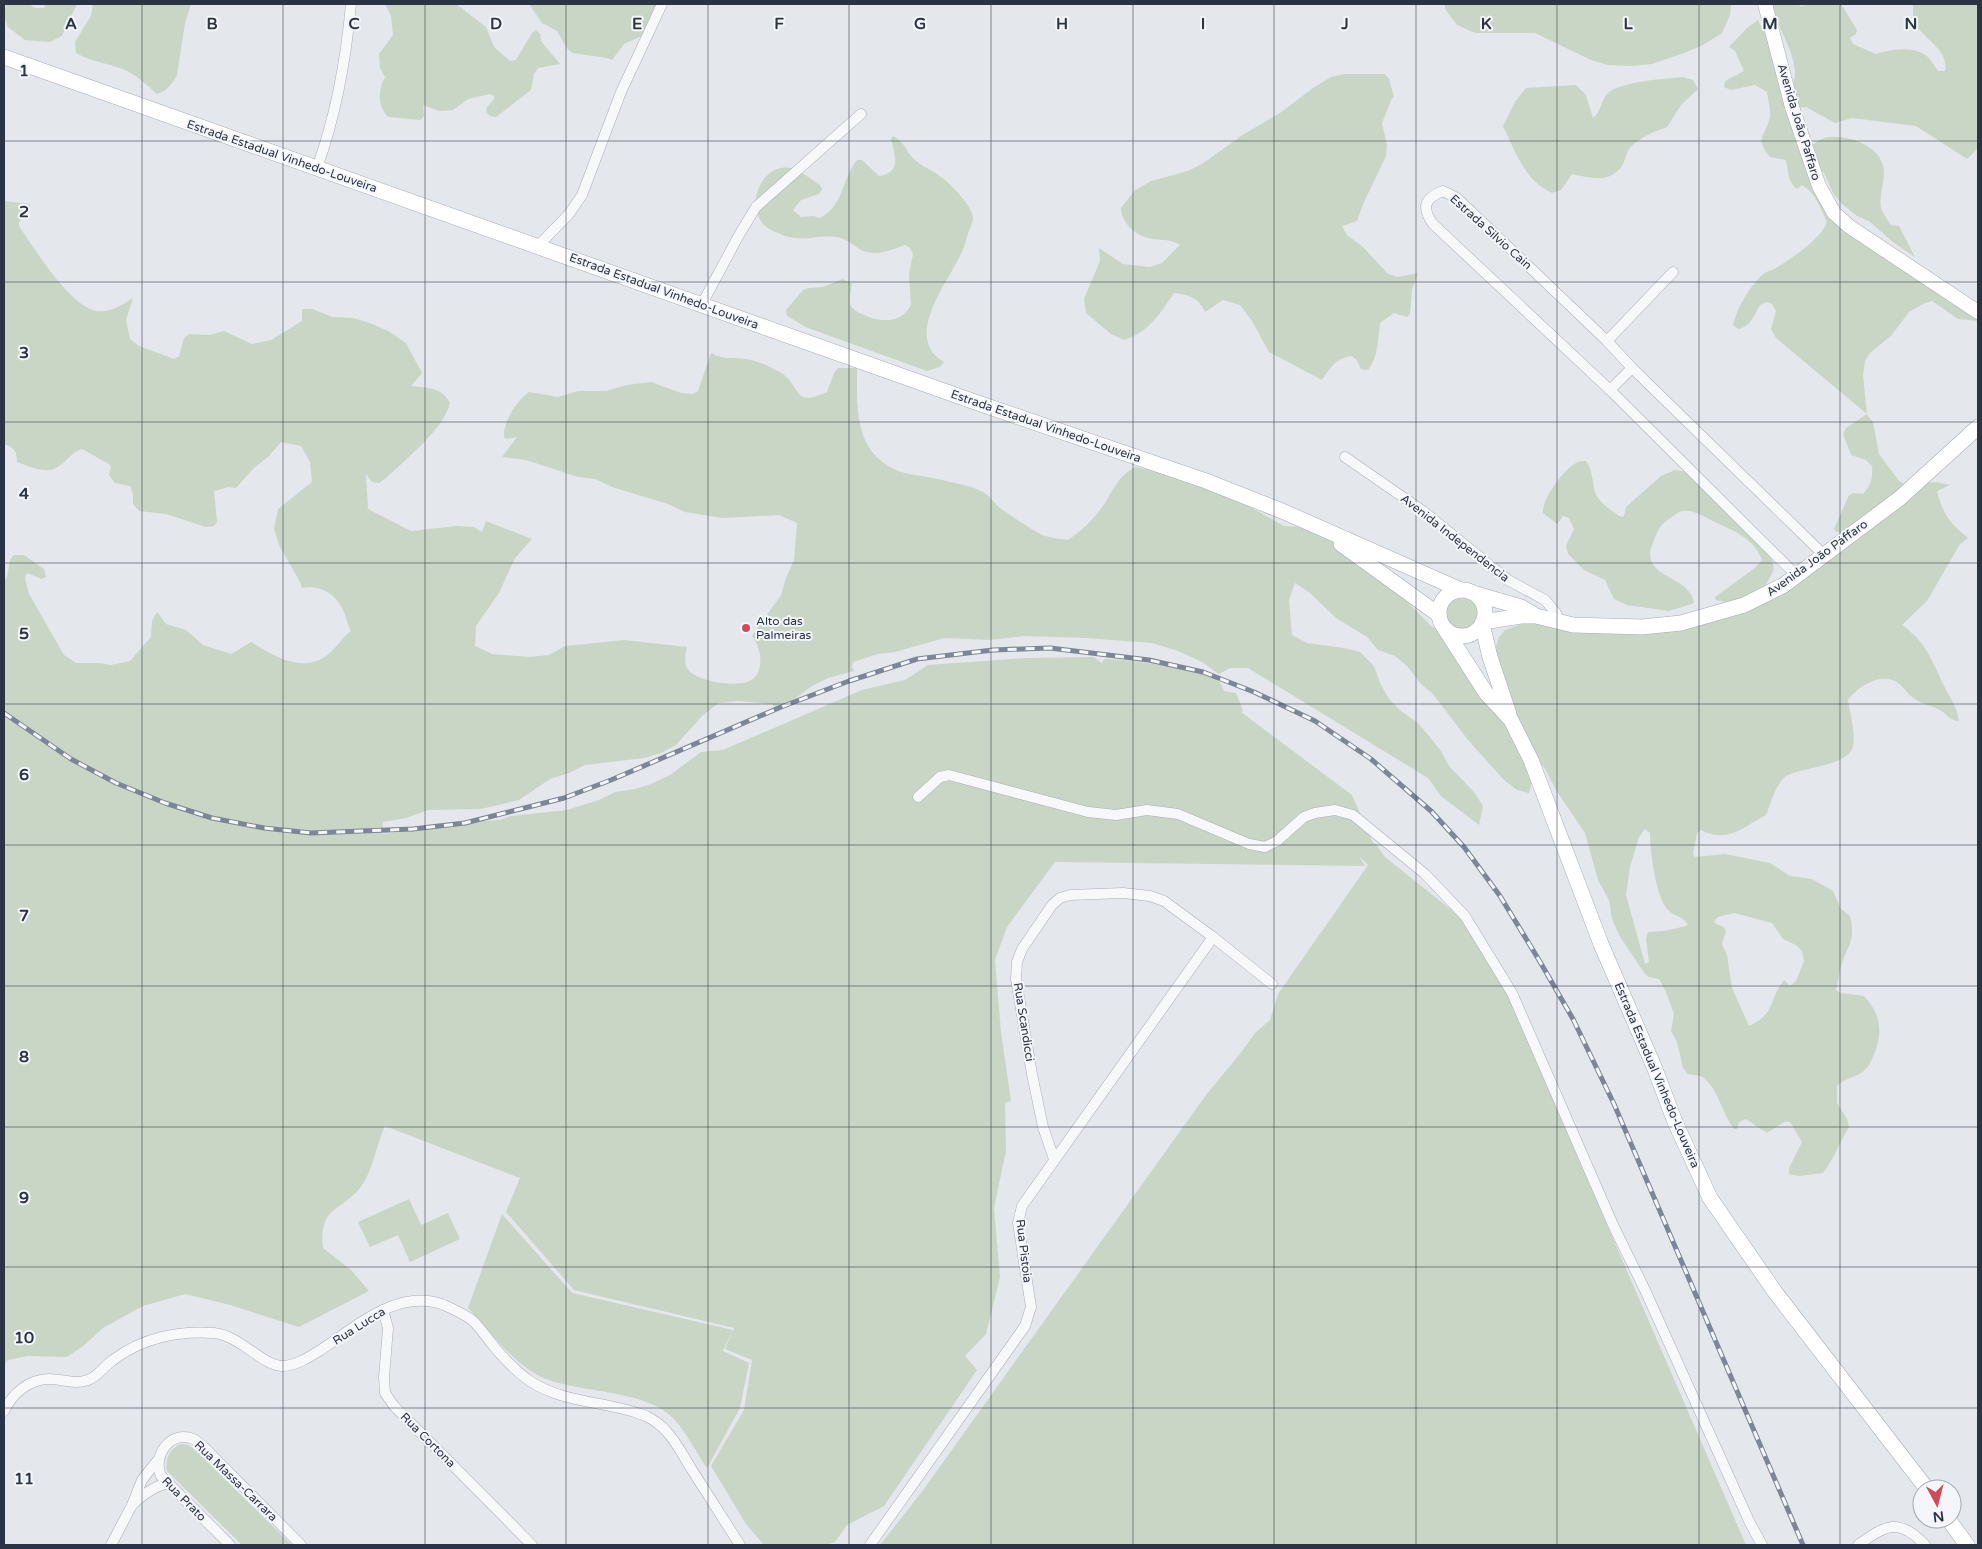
<svg xmlns="http://www.w3.org/2000/svg" width="1982" height="1549" font-family="'Varela Round',sans-serif">
<rect width="100%" height="100%" fill="#e4e7ec"/>
<!-- green -->
<g fill="#c9d6c5" fill-rule="evenodd">
<path d="M 6,4 L 29,4 L 35,8 L 44,8 L 46,4 L 77,4 L 62,36 L 50,42 L 25,40 L 8,27 L 4,15 Z"/>
<path d="M 93,4 L 191,4 L 185,23 L 177,75 C 173,83 166,92 157,94 C 147,85 137,76 125,70 C 109,63 91,62 76,53 L 75,42 L 91,16 Z"/>
<path d="M 385,4 L 456,4 L 486,27 L 494,47 L 510,61 L 516,60 L 532,33 L 536,30 L 540,34 L 541,41 L 560,64 L 538,68 L 534,74 L 531,90 L 496,117 L 490,116 L 486,112 L 487,107 L 494,99 L 494,96 L 490,94 L 468,99 L 453,110 L 439,111 L 423,105 L 424,115 L 421,120 L 388,117 C 377,105 378,90 385,77 L 380,68 L 379,54 L 393,35 L 391,16 Z"/>
<path d="M 529,4 L 660,4 L 644,35 L 624,44 L 612,60 L 607,58 L 572,53 L 566,47 L 557,31 L 542,23 Z"/>
<path d="M 1445,4 L 1731,4 L 1730,15 L 1722,33 L 1703,45 L 1684,53 L 1652,64 L 1632,66 L 1608,65 L 1591,60 L 1535,33 L 1475,33 L 1457,25 L 1445,9 Z"/>
<path d="M 1771,4 L 1795,4 L 1801,6 L 1813,4 L 1841,4 L 1857,30 L 1856,34 L 1850,38 L 1853,44 L 1876,54 C 1891,49 1917,45 1929,58 C 1932,62 1935,67 1938,71 L 1945,71 C 1949,50 1925,40 1915,24 C 1912,19 1913,10 1913,4 L 1978,4 L 1978,148 L 1967,159 L 1916,126 L 1852,118 L 1835,123 L 1806,107 L 1798,108 L 1807,146 C 1816,145 1820,138 1828,137 C 1851,135 1884,147 1884,173 C 1884,184 1879,197 1881,208 C 1882,213 1888,220 1891,225 L 1899,226 L 1915,257 L 1894,243 L 1869,221 L 1857,216 L 1842,204 L 1833,193 L 1824,173 L 1820,168 L 1816,168 L 1822,197 L 1978,318 L 1978,321 L 1958,319 L 1932,301 L 1925,303 L 1909,312 L 1891,336 L 1870,353 L 1865,361 L 1863,375 L 1867,415 L 1873,422 L 1879,454 L 1900,482 L 1909,485 L 1936,482 L 1950,485 L 1937,491 C 1943,515 1950,523 1968,538 L 1960,544 L 1927,601 L 1902,625 C 1926,642 1932,660 1944,686 C 1951,700 1956,704 1959,721 C 1950,721 1947,714 1940,710 C 1932,706 1922,704 1915,699 C 1908,695 1904,687 1898,683 C 1882,671 1857,687 1848,700 C 1850,713 1856,735 1853,746 C 1849,767 1798,767 1785,777 C 1775,786 1771,803 1766,815 C 1743,827 1728,844 1701,830 L 1697,833 L 1693,854 L 1695,857 L 1725,854 L 1770,863 L 1790,876 L 1812,879 L 1833,891 L 1841,909 L 1850,916 C 1856,941 1848,944 1841,966 C 1839,974 1838,982 1836,990 L 1840,993 L 1864,996 C 1882,1015 1883,1034 1873,1057 C 1870,1063 1867,1069 1861,1073 C 1853,1078 1845,1078 1837,1086 L 1837,1103 L 1847,1119 L 1849,1127 C 1839,1143 1835,1157 1823,1173 L 1799,1176 L 1789,1174 L 1789,1168 L 1802,1142 L 1790,1122 L 1784,1122 L 1767,1133 L 1746,1119 L 1739,1122 L 1737,1129 L 1734,1129 C 1723,1116 1716,1082 1700,1076 C 1697,1075 1692,1075 1688,1074 L 1683,1068 L 1677,1042 L 1671,1031 L 1674,1014 L 1666,992 L 1659,979 L 1649,977 L 1645,974 L 1619,935 L 1612,919 L 1609,900 L 1598,880 L 1585,833 L 1556,790 L 1544,767 L 1532,755 C 1533,769 1533,781 1529,793 L 1517,790 L 1504,780 L 1468,740 L 1433,694 L 1420,683 L 1408,667 L 1395,656 L 1378,650 L 1367,637 L 1336,618 L 1310,593 L 1295,583 L 1289,600 L 1292,635 L 1307,643 L 1344,648 L 1360,652 L 1374,666 L 1380,683 L 1389,699 L 1401,711 L 1418,723 L 1429,736 L 1441,751 L 1449,766 L 1473,791 L 1483,806 L 1479,825 L 1441,796 L 1428,778 L 1248,668 L 1230,668 L 1219,674 L 1202,662 L 1178,651 L 1152,643 L 1086,638 L 1024,636 L 989,640 L 944,638 L 895,652 L 878,654 L 853,662 L 852,667 L 854,671 L 828,678 L 812,686 L 778,711 L 772,704 L 738,701 L 719,703 L 703,715 L 676,745 L 661,753 L 644,758 L 585,765 L 569,773 L 550,779 L 519,800 L 481,809 L 428,810 L 406,818 L 383,822 L 382,834 L 420,830 L 453,823 L 500,820 L 511,816 L 567,810 L 599,800 L 615,792 L 635,789 L 651,784 L 670,775 L 701,752 L 723,750 L 862,690 L 905,680 L 928,665 L 1026,658 L 1094,657 L 1102,663 L 1104,659 C 1123,658 1206,670 1218,681 C 1221,683 1223,688 1224,691 L 1236,693 L 1243,711 L 1241,712 L 1352,795 L 1373,843 L 1376,844 L 1385,857 L 1474,928 L 1502,979 L 1509,999 L 1746,1545 L 880,1545 L 921,1493 L 1206,1095 L 1239,1055 L 1256,1032 L 1270,1020 L 1278,994 L 1368,865 L 1359,856 L 1365,866 L 1055,862 L 1007,927 L 995,960 L 1001,1032 L 1011,1101 L 1005,1103 L 1006,1151 L 994,1208 L 1000,1277 L 986,1334 L 965,1356 L 977,1370 L 884,1506 L 847,1525 L 835,1542 L 825,1545 L 764,1545 L 746,1524 L 711,1466 L 744,1410 L 752,1360 L 725,1349 L 734,1328 L 574,1290 L 506,1212 L 520,1178 L 385,1126 C 378,1141 372,1171 363,1184 C 344,1212 318,1204 323,1248 L 351,1270 L 369,1291 L 299,1327 L 230,1305 L 185,1294 L 143,1306 L 103,1328 L 82,1347 L 67,1357 L 27,1356 L 8,1360 L 4,1365 L 4,580 L 7,578 L 10,560 L 14,555 L 24,555 L 44,569 L 46,577 L 42,579 L 27,573 L 25,579 L 29,594 L 64,655 L 76,663 L 99,663 L 111,665 L 130,661 L 151,637 L 152,621 L 157,612 L 166,624 L 186,630 L 203,645 L 231,654 L 251,642 C 272,655 299,672 323,658 C 334,652 341,638 351,631 C 347,624 346,615 342,608 C 334,592 318,585 302,588 L 299,580 L 279,545 L 274,529 L 278,509 L 312,482 L 310,462 L 301,446 L 281,442 L 269,456 L 254,468 L 236,488 L 228,487 L 214,491 L 217,522 L 214,526 L 206,527 L 166,514 L 139,511 L 133,504 L 133,494 L 130,486 L 115,483 L 109,475 L 111,467 L 109,464 L 82,449 C 71,452 66,463 56,468 C 45,474 28,466 17,462 C 17,450 14,448 4,444 L 4,201 L 30,204 L 30,211 L 19,222 L 19,226 C 33,247 71,308 97,311 C 110,313 122,305 133,298 L 126,320 L 130,339 L 139,346 L 174,359 L 179,356 L 184,338 L 189,334 L 210,335 L 224,331 L 252,344 L 271,340 L 302,321 L 302,309 L 312,309 L 333,317 L 353,318 L 370,323 L 388,331 L 406,343 L 422,373 L 411,386 C 429,388 441,387 450,403 C 444,429 406,459 386,478 L 379,483 L 372,482 L 366,474 L 368,509 L 411,531 L 457,526 L 474,527 L 482,532 L 486,521 L 532,539 L 515,558 L 499,593 L 476,626 L 475,646 L 492,654 L 529,657 L 549,655 L 565,646 L 624,640 L 687,647 C 686,652 684,661 686,666 C 691,681 734,687 747,682 C 766,676 762,648 752,636 L 781,595 L 786,578 L 794,560 L 797,523 L 779,515 L 723,518 L 685,512 L 668,504 L 612,487 L 595,479 L 578,477 L 526,460 L 502,457 L 517,437 L 506,439 L 504,437 C 503,422 517,400 529,392 L 558,397 L 578,391 L 606,391 L 627,385 L 651,382 L 681,393 L 693,394 L 698,391 L 711,353 C 723,360 732,357 745,359 C 756,360 769,366 778,371 C 803,384 790,409 827,392 L 834,373 L 838,368 L 857,368 C 857,412 854,457 905,473 C 917,476 931,477 943,480 C 957,484 970,485 983,492 C 990,496 994,503 1000,508 C 1010,515 1035,532 1045,536 C 1052,538 1061,539 1068,540 C 1083,530 1095,518 1105,503 C 1114,488 1118,477 1135,467 L 1175,476 L 1231,496 L 1284,526 L 1304,527 L 1329,536 L 1369,563 L 1431,626 L 1456,639 L 1530,752 L 1520,721 L 1504,694 L 1498,670 L 1496,646 L 1499,637 L 1505,630 L 1522,624 L 1563,620 L 1643,627 L 1731,603 L 1716,600 L 1715,597 L 1755,568 L 1762,560 C 1754,538 1735,532 1715,522 C 1704,517 1688,505 1676,514 C 1660,525 1660,525 1653,543 C 1637,578 1691,575 1694,603 L 1669,611 L 1627,605 L 1614,599 L 1605,580 L 1584,570 L 1568,554 L 1566,546 L 1574,529 L 1569,518 L 1563,516 L 1557,524 L 1543,513 C 1541,500 1565,467 1578,462 C 1581,461 1584,461 1586,461 C 1593,471 1592,481 1595,492 C 1599,503 1612,511 1621,517 L 1624,516 L 1626,507 L 1661,476 L 1675,470 L 1687,472 L 1769,551 C 1779,576 1770,570 1764,591 L 1861,525 L 1841,532 L 1836,532 L 1834,529 L 1849,495 L 1853,493 L 1863,494 C 1871,485 1873,478 1872,466 L 1866,460 L 1851,455 L 1843,434 L 1846,428 L 1867,414 L 1776,338 L 1771,329 L 1776,311 L 1772,304 L 1767,302 L 1760,305 C 1754,315 1751,327 1738,329 L 1733,325 C 1737,307 1749,288 1762,275 C 1766,271 1771,271 1776,268 C 1792,258 1821,239 1827,222 C 1821,209 1815,192 1802,185 L 1797,189 C 1788,183 1788,170 1786,160 L 1770,157 C 1754,137 1765,137 1770,117 C 1771,110 1768,100 1767,92 L 1755,85 L 1731,90 L 1724,87 L 1725,81 L 1744,71 L 1735,51 L 1729,47 L 1747,28 L 1758,20 L 1790,84 L 1793,84 C 1802,60 1776,27 1771,4 ZM 1645,829 L 1650,833 C 1650,851 1656,900 1669,911 C 1676,917 1682,916 1688,924 L 1686,926 L 1664,931 L 1648,932 L 1646,939 L 1649,962 L 1645,964 L 1626,895 L 1630,867 L 1639,837 ZM 1734,913 L 1772,923 L 1783,939 L 1796,945 L 1802,951 L 1804,961 L 1796,981 L 1790,986 L 1784,980 C 1768,1000 1777,1013 1749,1026 L 1732,988 L 1727,955 L 1722,944 L 1726,931 L 1724,927 L 1716,924 L 1714,921 L 1718,917 Z"/>
<path d="M 1345,74 L 1385,74 L 1389,79 L 1394,97 L 1392,98 L 1382,123 L 1387,145 L 1386,156 L 1364,202 L 1357,221 L 1342,226 L 1347,235 L 1363,247 L 1388,274 L 1398,277 L 1418,273 L 1412,290 L 1410,314 L 1407,317 L 1394,313 L 1380,323 C 1378,340 1378,357 1368,370 L 1361,369 L 1356,359 L 1351,356 C 1336,358 1330,368 1322,380 L 1269,352 L 1252,321 L 1240,305 L 1223,300 L 1205,312 C 1199,298 1188,294 1174,293 C 1160,314 1149,332 1124,340 L 1111,334 L 1086,313 L 1084,299 L 1100,261 L 1099,248 L 1123,264 L 1150,267 L 1162,263 L 1180,245 C 1169,237 1157,242 1145,237 C 1133,233 1121,221 1121,208 L 1134,191 L 1151,181 L 1188,171 L 1202,164 L 1244,134 L 1280,113 L 1313,88 L 1331,77 Z"/>
<path d="M 1683,77 L 1693,80 L 1698,89 L 1681,105 L 1667,127 C 1655,131 1638,138 1630,148 C 1626,153 1625,161 1622,166 C 1609,184 1590,178 1572,174 L 1561,190 L 1552,193 C 1525,181 1515,151 1503,126 L 1515,102 L 1526,88 L 1576,85 L 1586,95 L 1593,118 C 1601,112 1601,101 1607,94 C 1620,81 1665,79 1683,77 Z"/>
<path d="M 893,136 C 906,144 904,148 913,158 C 920,166 933,170 941,177 C 951,184 973,207 973,218 C 973,223 970,228 968,233 C 966,240 964,248 961,254 C 948,282 902,338 944,362 L 940,367 L 927,371 L 808,328 L 787,316 L 786,310 L 803,290 L 808,288 L 823,287 L 843,279 L 852,284 C 851,289 849,299 850,304 C 852,309 857,312 862,314 C 878,322 901,325 911,305 L 909,274 L 913,254 L 910,248 L 905,245 C 891,250 876,257 861,250 C 853,245 847,239 837,237 C 824,234 809,240 795,238 C 789,238 780,234 773,231 C 739,215 760,161 791,168 C 800,170 812,180 820,185 L 822,189 L 819,194 L 801,200 L 793,210 L 801,217 L 813,216 L 820,218 C 844,206 842,178 857,160 L 862,160 L 879,176 C 902,173 895,155 891,139 Z"/>
<circle cx="1461" cy="613" r="19"/>
<path d="M 409,1199 L 421,1225 L 448,1213 L 460,1239 L 410,1262 L 398,1235 L 370,1247 L 358,1222 Z"/>
<path d="M 502,1214 L 572,1293 L 733,1330 L 723,1351 L 749,1363 L 740,1408 L 707,1468 C 696,1452 687,1434 675,1420 C 649,1390 582,1393 546,1379 C 517,1368 489,1331 468,1308 Z"/>
<path d="M 181,1444 L 188,1445 L 193,1448 L 292,1545 L 242,1545 L 167,1471 C 165,1458 169,1449 181,1444 Z"/>
</g>
<g fill="none" stroke-linecap="round" stroke-linejoin="round">
<defs>
<g id="street">
<path d="M 317,168 C 336,115 346,60 351,4"/>
<path d="M 538,246 L 569,214 L 582,195 L 621,92 L 662,4"/>
<path d="M 702,304 L 739,235 L 756,207 L 861,114"/>
<path d="M 1607,341 L 1673,272"/>
<path d="M 1610,390 L 1632,368"/>
<path d="M 1345,457 L 1423,511 L 1508,580 L 1545,600 L 1556,613 L 1560,623"/>
<path d="M 1797,576 L 1610,390 L 1433,224 C 1422,208 1423,199 1443,191 L 1457,198 L 1607,341 L 1632,368 L 1824,555"/>
<path d="M 918,797 L 940,777 L 949,775 L 1088,812 L 1116,815 L 1147,810 L 1178,814 L 1249,844 L 1265,847 L 1277,841 L 1304,817 L 1315,813 L 1335,810 L 1353,815 L 1425,874 L 1465,916 L 1512,993 L 1614,1227 L 1645,1290 L 1749,1521 L 1762,1545"/>
<path d="M 1054,1159 L 1043,1127 L 1032,1074 L 1016,979 L 1017,962 L 1022,949 L 1052,905 L 1060,898 L 1070,895 L 1123,893 L 1150,896 L 1164,901 L 1213,937 L 1272,984"/>
<path d="M 383,1310 L 388,1328 L 384,1377 L 385,1393 L 394,1406 L 532,1545"/>
<path d="M 4,1411 C 12,1394 29,1379 49,1379 C 63,1379 74,1385 88,1380 C 99,1376 104,1366 113,1360 C 142,1338 179,1330 214,1333 C 241,1336 261,1365 282,1366 C 295,1366 308,1358 319,1351 C 355,1328 398,1287 444,1305 C 453,1309 464,1314 472,1320 C 479,1326 486,1337 492,1344 C 501,1356 518,1373 530,1381 C 564,1404 609,1401 646,1416 C 654,1420 661,1425 667,1432 C 677,1443 684,1457 692,1470 C 708,1495 724,1520 740,1545"/>
<path d="M 133,1504 C 144,1494 153,1487 168,1483"/>
<path d="M 111,1545 L 132,1505 L 142,1480 L 157,1461"/>
<path d="M 230,1545 L 161,1476 C 152,1455 171,1430 193,1439 C 198,1441 202,1446 206,1449 L 301,1545"/>
<path d="M 870,1545 L 1025,1326 L 1031,1307 L 1018,1223 L 1022,1206 L 1213,937"/>
<path d="M 1858,1545 C 1886,1525 1899,1517 1925,1545"/>
</g>
<path id="secondary" d="M 1765,4 L 1792,107 L 1819,186 L 1834,213 L 1850,227 L 1978,312"/>
<g id="primary">
<path d="M 4,57 L 975,402 L 1206,481 L 1282,511 L 1461,590"/>
<path d="M 1341,544 L 1439,615"/>
<circle cx="1462" cy="613" r="23"/>
<path d="M 1476,594 L 1521,607 L 1533,614"/>
<path d="M 1483,622 L 1521,616 L 1536,616 L 1573,625 L 1642,627 L 1681,623 L 1744,605 L 1784,585 L 1900,498 L 1978,427"/>
<path d="M 1482,624 L 1490,657 L 1509,714"/>
<path d="M 1445,629 L 1486,693 L 1511,720 L 1531,760 L 1601,944 L 1655,1069 L 1675,1122 L 1710,1198 L 1775,1292 L 1927,1489"/>
<path d="M 1948,1519 L 1967,1545"/>
</g>
</defs>
<!-- street casing -->
<use href="#street" stroke="#a9aeb7" stroke-width="11"/>
<!-- secondary casing -->
<use href="#secondary" stroke="#a9aeb7" stroke-width="15"/>
<!-- primary casing -->
<use href="#primary" stroke="#a3abb8" stroke-width="16"/>
<!-- street -->
<use href="#street" stroke="#f7f8fa" stroke-width="10"/>
<!-- secondary -->
<use href="#secondary" stroke="#fff" stroke-width="14"/>
<!-- primary -->
<use href="#primary" stroke="#fff" stroke-width="15"/>
<defs>
<path id="rail" d="M 4,713 L 71,759 L 116,783 L 165,803 L 212,818 L 264,828 L 311,833 L 413,829 L 465,823 L 564,798 L 611,780 L 781,707 L 849,681 L 917,659 L 993,650 L 1050,648 L 1149,660 L 1203,672 L 1254,692 L 1315,721 L 1371,759 L 1431,811 L 1464,847 L 1500,896 L 1539,960 L 1573,1019 L 1614,1104 L 1803,1545"/>
</defs>
<!-- rail casing -->
<use href="#rail" stroke="#7d8696" stroke-width="5"/>
<!-- rail -->
<use href="#rail" stroke="#f4f6f9" stroke-width="3" stroke-dasharray="9" stroke-linecap="butt"/>
</g>
<!-- grid -->
<path fill="none" stroke="#2b3445" stroke-width="1" stroke-opacity="0.55" d="M 142,4 L 142,1545M 283,4 L 283,1545M 425,4 L 425,1545M 566,4 L 566,1545M 708,4 L 708,1545M 849,4 L 849,1545M 991,4 L 991,1545M 1133,4 L 1133,1545M 1274,4 L 1274,1545M 1416,4 L 1416,1545M 1557,4 L 1557,1545M 1699,4 L 1699,1545M 1840,4 L 1840,1545M 4,141 L 1978,141M 4,282 L 1978,282M 4,422 L 1978,422M 4,563 L 1978,563M 4,704 L 1978,704M 4,845 L 1978,845M 4,986 L 1978,986M 4,1127 L 1978,1127M 4,1267 L 1978,1267M 4,1408 L 1978,1408"/>
<!-- markers -->
<circle fill="#d1495b" stroke="#f4f6f9" stroke-width="2" cx="746" cy="628" r="5"/>
<g text-anchor="middle" dominant-baseline="central" stroke-width="4" stroke-linejoin="round" paint-order="stroke">
<!-- street labels -->
<g font-size="12" fill="#2b3445" stroke="#f4f6f9">
<text transform="translate(1799 122) rotate(73)">Avenida João Paffaro</text>
<text transform="translate(282 156) rotate(19)">Estrada Estadual Vinhedo-Louveira</text>
<text transform="translate(1491 232) rotate(42)">Estrada Silvio Cain</text>
<text transform="translate(664 291) rotate(20)">Estrada Estadual Vinhedo-Louveira</text>
<text transform="translate(1046 426) rotate(19)">Estrada Estadual Vinhedo-Louveira</text>
<text transform="translate(1455 538) rotate(38)">Avenida Independencia</text>
<text transform="translate(1817 558) rotate(-36)">Avenida João Páffaro</text>
<text transform="translate(1024 1022) rotate(81)">Rua Scandicci</text>
<text transform="translate(1657 1075) rotate(67)">Estrada Estadual Vinhedo-Louveira</text>
<text transform="translate(1024 1251) rotate(83)">Rua Pistoia</text>
<text transform="translate(359 1326) rotate(-32)">Rua Lucca</text>
<text transform="translate(428 1440) rotate(45)">Rua Cortona</text>
<text transform="translate(236 1481) rotate(44)">Rua Massa-Carrara</text>
<text transform="translate(184 1499) rotate(45)">Rua Prato</text>
</g>
<!-- poi labels -->
<g font-size="12" fill="#2b3445" stroke="#f4f6f9" text-anchor="start">
<text x="756" y="621">Alto das<tspan x="756" dy="14">Palmeiras</tspan></text>
</g>
</g>
<g font-size="16" text-anchor="middle" font-weight="bold" fill="#2b3445" stroke="#f4f6f9" stroke-width="4" stroke-linejoin="round" paint-order="stroke">
<text x="71" y="29">A</text>
<text x="212" y="29">B</text>
<text x="354" y="29">C</text>
<text x="496" y="29">D</text>
<text x="637" y="29">E</text>
<text x="779" y="29">F</text>
<text x="920" y="29">G</text>
<text x="1062" y="29">H</text>
<text x="1203" y="29">I</text>
<text x="1345" y="29">J</text>
<text x="1486" y="29">K</text>
<text x="1628" y="29">L</text>
<text x="1770" y="29">M</text>
<text x="1911" y="29">N</text>
<text x="24" y="76">1</text>
<text x="24" y="217">2</text>
<text x="24" y="358">3</text>
<text x="24" y="499">4</text>
<text x="24" y="639">5</text>
<text x="24" y="780">6</text>
<text x="24" y="921">7</text>
<text x="24" y="1062">8</text>
<text x="24" y="1203">9</text>
<text x="24" y="1343">10</text>
<text x="24" y="1484">11</text>
</g>
<!-- border -->
<rect width="1982" height="1549" fill="none" stroke="#2b3445" stroke-width="10"/>
<!-- north arrow -->
<g transform="translate(1937 1504) rotate(173)"><circle r="24" fill="#f4f6f9" stroke="#a4a8b1"/>
<path d="M0-4L9 19L0 12L-9 19Z" fill="#d1495b"/>
<text y="-8" font-size="14" font-weight="bold" text-anchor="middle" fill="#2b3445">N</text>
</g>
</svg>
